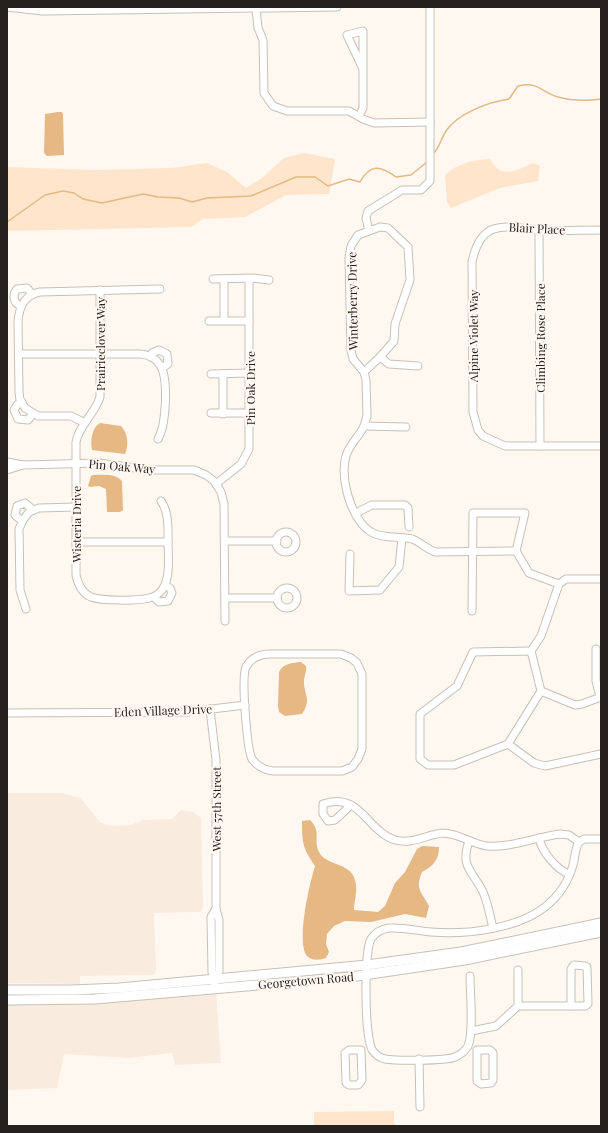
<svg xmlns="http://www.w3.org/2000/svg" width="608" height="1133" font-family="'Playfair Display',serif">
<rect width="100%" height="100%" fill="#fff8f1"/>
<!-- built -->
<g fill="#f9ebdd">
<path d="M 7,793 L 62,793 L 80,798 L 100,822 L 110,826 L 131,825 L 143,820 L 172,819 L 181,810 L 193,812 L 201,818 L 203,907 L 200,912 L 195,912 L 154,913 L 156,969 L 154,975 L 80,976 L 80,984 L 7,983 Z"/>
<path d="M 216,991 L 221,1063 L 175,1065 L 172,1053 L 129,1058 L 64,1054 L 57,1088 L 7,1090 L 7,1003 Z"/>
</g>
<!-- green -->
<g fill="#fee5cb">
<path d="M 304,153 L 335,159 L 329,194 L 286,195 L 245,217 L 203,219 L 191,227 L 7,231 L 7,167 L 96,170 L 171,168 L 207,163 L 227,172 L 246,188 L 262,178 L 284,158 Z"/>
<path d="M 490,159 C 502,180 515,171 533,163 L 540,166 L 538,181 L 500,188 L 451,208 L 447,202 L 445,175 C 458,163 473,160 490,159 Z"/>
<path d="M 394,1111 L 394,1126 L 314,1126 L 314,1112 Z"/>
</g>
<!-- water -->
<g fill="#e5b884">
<path d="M 58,112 L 62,112 L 63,114 L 64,155 L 47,156 L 44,153 L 45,114 Z"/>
<path d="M 100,423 L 121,426 C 128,433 129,445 125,454 L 92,450 C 90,441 92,427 100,423 Z"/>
<path d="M 93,475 C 103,475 115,473 122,481 L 123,510 L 120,512 L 107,512 L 106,489 L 99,486 L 90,487 L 88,486 L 91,476 Z"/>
<path d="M 301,662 L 306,666 C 307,671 304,676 304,682 C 304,696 312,699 302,714 L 285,716 L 279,712 L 278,706 L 279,672 C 283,663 293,663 301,662 Z"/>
<path d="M 310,820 C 322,832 313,839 319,852 C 326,867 354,861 356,885 C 357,893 354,902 354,910 L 378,912 L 385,906 L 395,883 L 405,872 L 417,849 L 422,846 L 439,847 C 439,860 433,866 422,872 C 415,889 421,891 429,906 L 426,918 L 405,914 L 371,922 L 345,921 L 334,926 L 327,934 L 326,944 L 329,952 L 326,958 C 320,960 314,961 308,957 C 295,944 310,882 315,866 C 303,848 302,844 302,821 Z"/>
</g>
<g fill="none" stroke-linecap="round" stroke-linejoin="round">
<!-- stream -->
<g stroke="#e5b884" stroke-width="1.5">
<path d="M 434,153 C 440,146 441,139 446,131 C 458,113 489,102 509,99 L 518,86 C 539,81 540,92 558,97 C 573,101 586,101 601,99"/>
<path d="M 7,222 L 45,195 L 63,191 L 74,193 L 83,199 L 102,203 L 143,194 L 158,197 L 179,198 L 192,202 L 207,198 L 251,196 L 296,177 L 315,177 L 328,186 L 349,179 L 360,182 C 370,164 380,165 396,177 L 411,175 L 427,162"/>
</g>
<defs>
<g id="minor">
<path d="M 7,7 L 42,11 L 337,7"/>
<path d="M 256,9 L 258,28 L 263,40 L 264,93 L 273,106 L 287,111 L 349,111 L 363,119 L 374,123 L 430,122"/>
<path d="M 359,116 L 363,108 L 363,69 L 347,35 L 363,31 L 363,69"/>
<path d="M 539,230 L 540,446"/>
<path d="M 601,230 C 580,230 559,231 539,230 C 504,226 481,219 472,262 L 473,412 L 478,430 L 483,436 L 505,446 L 601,446"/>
<path d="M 369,231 L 366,218 L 368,211 L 402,190 L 421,190 L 430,181 L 430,7"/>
<path d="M 213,279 L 253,278 L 269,280"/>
<path d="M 224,279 L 224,321"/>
<path d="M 100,290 L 100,397 C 95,414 79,425 76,442 L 76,575 C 78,585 82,593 91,597 C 102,601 138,601 149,598 C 154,597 159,594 162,590 C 171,578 168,556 168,542 C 168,529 169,512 161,501"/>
<path d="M 21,306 C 13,303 12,295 17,289 L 27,288 L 32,294"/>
<path d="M 209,321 L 249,321"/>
<path d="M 19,354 L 141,354 C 149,355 156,358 160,365 C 169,379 166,425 158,439"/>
<path d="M 151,357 L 152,353 L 159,350 L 167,354 L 168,364 L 162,368"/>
<path d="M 380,357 L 394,341 L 395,324 L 410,280 L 408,247 L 388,228 L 380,227 L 358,235 L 351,246 L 349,258 L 351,350 L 353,359 L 364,372 L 366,380 L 367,416 L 364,426 L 406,427"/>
<path d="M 364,372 L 380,357 L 389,364 L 418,366"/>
<path d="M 211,374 L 250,373"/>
<path d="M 22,402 L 17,405 L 14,410 L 18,419 L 28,420 L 33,414"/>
<path d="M 211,413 L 250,413"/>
<path d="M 223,414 L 223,374"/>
<path d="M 85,423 L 71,416 L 38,416 L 25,408 L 20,400 L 19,392 L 18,322 C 19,307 24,295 40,292 L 160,289"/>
<path d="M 364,426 C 360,435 352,442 348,451 C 337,472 351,523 373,533 C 385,539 400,536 412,539 C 421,542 427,550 436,552 L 516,551"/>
<path d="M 7,462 L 23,465"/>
<path d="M 7,470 L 23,465 L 99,463 L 150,470 L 194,470 L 206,475 L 214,481 L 221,492 L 224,504 L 225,621"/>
<path d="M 216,484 L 241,464 L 249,449 L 249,279"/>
<path d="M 356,513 L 372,505 L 405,505 L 408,508 L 409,527"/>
<path d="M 22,521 L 15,515 L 17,506 L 25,503 L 33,510"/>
<circle cx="286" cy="542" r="10"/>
<path d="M 225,541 L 277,541"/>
<path d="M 76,542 L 168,542"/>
<path d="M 516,551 L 529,573 L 559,584"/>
<path d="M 350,554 L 349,591 L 380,590 L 399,567 L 402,538"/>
<circle cx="287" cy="598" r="10"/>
<path d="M 154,597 L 159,602 L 168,601 L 172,593 L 170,588 L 165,585"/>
<path d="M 225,598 L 277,598"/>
<path d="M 26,609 L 20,590 L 19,529 L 23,520 L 29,512 L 39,508 L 76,507"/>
<path d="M 472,611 L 473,513 L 525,513 L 516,551"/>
<path d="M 596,649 L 596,681 L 600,697"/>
<path d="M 531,651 L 473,652 L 457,686 L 420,714 L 420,759 L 428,765 L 454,765 L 508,744 L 541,691"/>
<path d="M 269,654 L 341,654 L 351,658 L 357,663 L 362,674 L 362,749 L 358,759 L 352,767 L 342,771 L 273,771 C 265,770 257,766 252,759 C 247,749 241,677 246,667 C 250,659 259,654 269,654 Z"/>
<path d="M 541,691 L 531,651 L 541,636 L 559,584 L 566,579 L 601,579"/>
<path d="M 541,691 L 575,705 L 582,704 L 601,697"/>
<path d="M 210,709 L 216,760 L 216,909 L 219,920 L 219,971 L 215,983"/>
<path d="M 7,713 L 187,712 L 245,705"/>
<path d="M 508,744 L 534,763 L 545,766 L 601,754"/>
<path d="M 351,805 L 335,820 L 328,821 L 323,814 L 323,804 C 360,791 367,831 395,840 C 413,845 427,834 443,833 C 458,833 472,844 487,846 C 511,848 536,837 560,834 L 569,835 L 579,842"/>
<path d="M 539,838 C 542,852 556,869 569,874"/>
<path d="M 469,841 C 460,867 472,870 483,892 C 488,903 490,916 493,928"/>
<path d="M 574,965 L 585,966 L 587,967 L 588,1004 L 585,1006 L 571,1006 L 571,969 Z"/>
<path d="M 470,976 C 470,992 474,1033 468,1046 C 465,1051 460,1055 455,1057 C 445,1061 396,1061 385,1059 C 380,1058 376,1055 373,1051 C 364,1041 364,950 371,939 C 375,933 382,929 389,928 C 403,927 418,931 431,932 C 465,935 517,929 545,907 C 558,897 569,881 573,865 C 575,858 575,848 579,842 L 584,839 L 601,839"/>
<path d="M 215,979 L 212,972 L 211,917 L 216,909"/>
<path d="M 518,1006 L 571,1006"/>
<path d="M 471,1031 L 496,1026 L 518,1006 L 518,970"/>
<path d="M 349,1050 L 361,1050 L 362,1080 L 358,1085 L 349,1085 L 346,1083 L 345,1053 Z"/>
<path d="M 477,1050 L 490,1050 L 493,1053 L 493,1080 L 491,1083 L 481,1084 L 477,1081 Z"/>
<path d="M 419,1059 L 420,1107"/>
</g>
<g id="major">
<path d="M 7,990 L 72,990 L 119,988 L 367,965 L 461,952 L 601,923"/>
<path d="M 7,1000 L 95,999 L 350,977 L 465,960 L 601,932"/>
</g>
</defs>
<!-- minor casing -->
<use href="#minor" stroke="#c8c0b7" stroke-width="9"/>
<!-- major casing -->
<use href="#major" stroke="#c8c0b7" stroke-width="11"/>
<!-- minor -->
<use href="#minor" stroke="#fff" stroke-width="7"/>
<!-- major -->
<use href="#major" stroke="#fff" stroke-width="9"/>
</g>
<g text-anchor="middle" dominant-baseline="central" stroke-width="4" stroke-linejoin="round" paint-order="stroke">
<!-- street labels -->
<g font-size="12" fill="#24211e" stroke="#fff8f1">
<text transform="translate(537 228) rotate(3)">Blair Place</text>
<text transform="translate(352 301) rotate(-91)">Winterberry Drive</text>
<text transform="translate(473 336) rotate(-90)">Alpine Violet Way</text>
<text transform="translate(540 338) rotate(-90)">Climbing Rose Place</text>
<text transform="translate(100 344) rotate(-90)">Prairieclover Way</text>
<text transform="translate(250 388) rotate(-90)">Pin Oak Drive</text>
<text transform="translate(122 466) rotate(5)">Pin Oak Way</text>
<text transform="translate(76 524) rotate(-90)">Wisteria Drive</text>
<text transform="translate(163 710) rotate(-2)">Eden Village Drive</text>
<text transform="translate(216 809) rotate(-90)">West 57th Street</text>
<text transform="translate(306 980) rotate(-5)">Georgetown Road</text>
</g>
</g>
<!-- border -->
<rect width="608" height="1133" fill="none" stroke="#24211e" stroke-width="16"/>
</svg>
